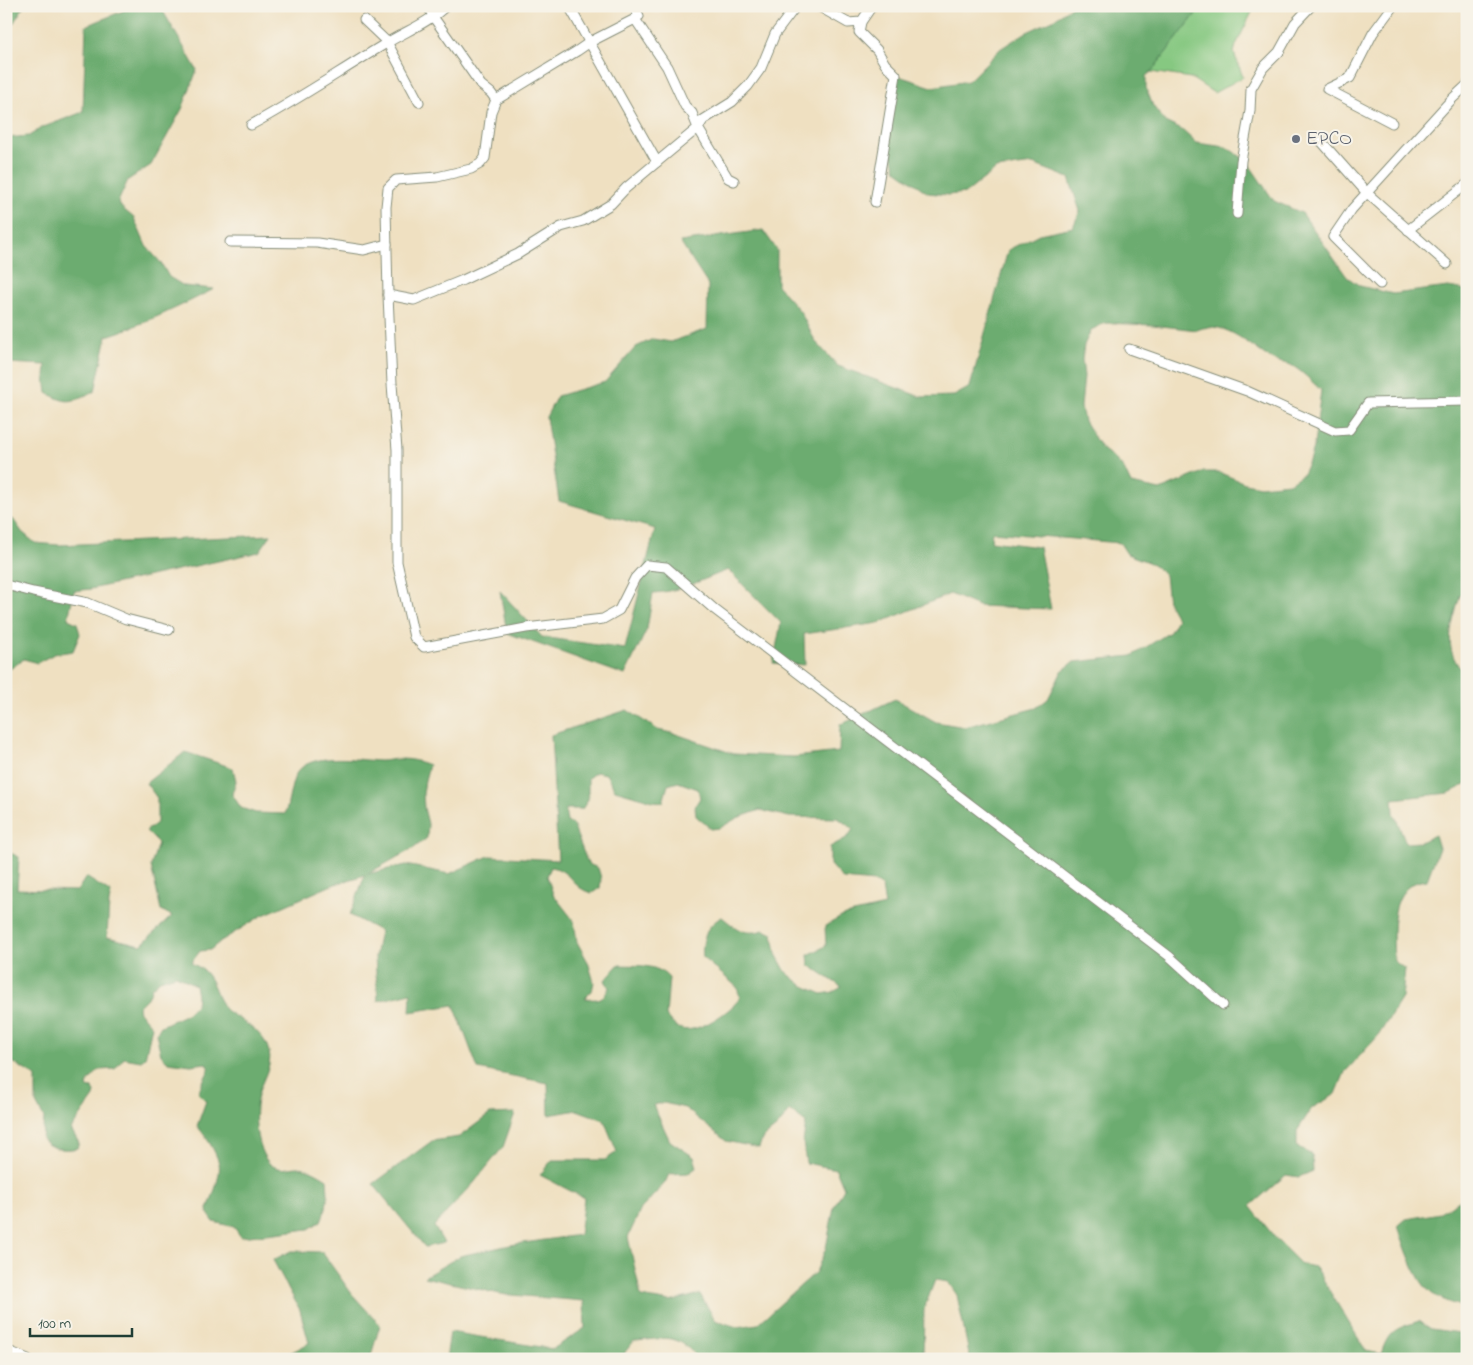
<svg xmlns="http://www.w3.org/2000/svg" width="1473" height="1365" font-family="'Indie Flower',sans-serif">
<rect width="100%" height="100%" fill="#f7f3e8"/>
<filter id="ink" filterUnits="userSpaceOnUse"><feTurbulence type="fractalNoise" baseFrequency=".02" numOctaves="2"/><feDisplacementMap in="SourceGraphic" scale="10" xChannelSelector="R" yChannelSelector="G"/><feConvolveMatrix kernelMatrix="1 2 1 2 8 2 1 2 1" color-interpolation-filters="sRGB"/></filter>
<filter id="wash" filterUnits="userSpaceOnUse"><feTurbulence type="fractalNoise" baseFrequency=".0096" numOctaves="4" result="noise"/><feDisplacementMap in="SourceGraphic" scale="20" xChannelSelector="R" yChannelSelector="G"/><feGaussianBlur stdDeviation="1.12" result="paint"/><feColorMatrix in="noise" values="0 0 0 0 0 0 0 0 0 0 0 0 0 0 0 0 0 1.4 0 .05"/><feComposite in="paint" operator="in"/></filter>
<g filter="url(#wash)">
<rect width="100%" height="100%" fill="#efe0c1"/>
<!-- green -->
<path fill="#86c881" stroke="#52825a" d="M 1202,6 L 1255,6 L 1236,45 L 1234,53 L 1243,77 L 1214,93 L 1191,78 L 1151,72 Z"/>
<!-- forest -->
<g fill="#6cac6f" stroke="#467452" fill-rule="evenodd">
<path d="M 6,6 L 24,6 L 6,35 Z"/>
<path d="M 135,6 L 160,6 L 197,70 L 182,109 L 151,165 L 128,180 L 118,202 L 122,208 L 134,218 L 146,246 L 161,263 L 169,277 L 184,286 L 214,289 C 179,307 144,324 107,336 L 95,391 C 72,401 70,406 47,393 L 45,377 L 46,365 L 6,363 L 6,138 L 29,136 L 41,128 L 83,112 L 86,26 Z"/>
<path d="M 1072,6 L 1202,6 L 1151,72 L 1146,76 L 1146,88 L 1153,106 L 1165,122 L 1182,130 L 1196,143 L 1226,147 L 1246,160 L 1274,201 L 1302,213 L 1347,277 L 1360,286 L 1393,294 L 1448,287 L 1467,290 L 1467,593 L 1460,595 C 1452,628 1440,649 1467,676 L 1467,784 L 1449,793 L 1393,799 L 1394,813 L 1406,843 L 1420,842 L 1435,835 L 1439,848 L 1427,880 C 1387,883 1393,933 1394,961 L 1405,969 L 1402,998 L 1378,1036 L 1345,1072 L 1336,1094 L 1312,1108 L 1297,1131 L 1297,1147 L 1312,1155 L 1313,1171 L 1299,1177 L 1286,1175 L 1250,1206 L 1276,1239 L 1301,1264 L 1315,1267 L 1366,1351 L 1381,1354 C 1389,1329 1396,1329 1419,1321 L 1431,1329 L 1467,1334 L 1467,1359 L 970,1359 L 957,1295 L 948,1282 L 935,1280 L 924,1309 L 923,1359 L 698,1359 C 676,1331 666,1339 634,1341 L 625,1352 L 624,1359 L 446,1359 L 450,1332 L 553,1349 L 585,1328 L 584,1301 L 500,1294 L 424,1277 L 460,1256 L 510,1245 L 579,1235 L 584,1198 L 540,1175 L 552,1160 L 605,1160 L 617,1152 L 604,1120 L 577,1110 L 549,1115 L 548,1083 L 478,1069 L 454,1005 L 410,1012 L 411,993 L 378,1001 L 375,957 L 380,931 L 350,915 L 365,875 L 332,885 L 261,916 L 221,941 L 210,950 L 200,951 L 191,963 C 195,965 201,968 204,971 C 214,981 216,996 224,1008 C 227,1012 232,1014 236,1017 C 250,1026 265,1034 269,1052 C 273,1066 261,1081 258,1095 C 253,1114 255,1150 270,1164 C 280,1172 289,1167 299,1167 C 309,1168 319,1174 327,1179 L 328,1194 L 326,1208 L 321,1221 L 309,1229 L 241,1237 L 234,1227 L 214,1222 L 207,1212 C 211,1200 222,1175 219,1163 C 215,1150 206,1136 197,1126 L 206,1101 L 199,1094 C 199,1085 207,1077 209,1068 L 206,1063 L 191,1065 L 168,1062 L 161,1055 L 156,1033 L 161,1026 L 185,1015 L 196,1005 L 197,996 L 195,985 L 176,975 L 160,980 L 152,987 L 149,996 L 138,1007 L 139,1012 L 152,1026 L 145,1058 L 141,1061 L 124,1058 L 115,1069 L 99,1070 L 88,1082 L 87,1087 L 92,1088 L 95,1092 L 94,1097 L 71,1129 L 79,1143 L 77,1148 C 66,1151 49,1149 42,1139 L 44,1118 L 36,1103 L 36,1077 L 16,1064 L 6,1060 L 6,851 L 19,857 L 17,889 L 77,891 L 86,877 L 111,893 L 109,903 L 107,937 L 141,945 L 172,916 L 161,910 L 151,866 L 158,843 L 146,831 L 157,823 L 157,798 L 146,783 L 185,752 L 233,768 L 236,781 L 232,794 L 241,808 L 256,813 L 285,814 C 289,803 291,783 296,774 C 309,751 358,760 380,761 C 386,761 393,759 399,759 C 410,759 419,761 429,765 L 425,780 L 423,794 L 424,808 L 428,824 L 427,838 L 414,848 L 367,874 L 406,865 L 449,874 L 489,856 L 558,860 L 551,735 L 627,710 L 658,730 L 676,734 L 734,754 L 794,757 L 839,752 L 840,725 L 895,699 L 936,722 L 965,727 L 1036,708 L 1048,699 L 1062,671 L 1074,662 L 1132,656 L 1170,632 L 1177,619 L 1168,603 L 1165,575 L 1153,564 L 1127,554 L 1120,543 L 992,532 L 991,541 L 1039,547 L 1051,609 L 978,606 L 950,594 L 879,623 L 804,634 L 805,665 L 773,663 L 781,623 L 728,570 C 704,579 679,592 653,593 L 647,629 L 625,675 L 507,633 L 500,591 L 542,637 L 625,649 L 655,529 L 559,501 L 546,417 L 557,396 L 605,382 L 636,347 L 653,339 L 671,342 L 707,329 L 708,285 L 680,242 L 763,230 L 777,250 L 777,285 L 800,311 L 815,341 L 838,366 L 921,397 L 954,396 L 970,387 L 1008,250 L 1039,234 L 1073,227 L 1080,211 L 1069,178 L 1033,164 L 996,169 L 966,193 L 948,195 L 928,193 L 896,170 L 887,135 L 896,75 L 932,87 L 968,81 L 1000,49 L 1025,33 L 1053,20 ZM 1105,323 L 1153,325 L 1197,330 C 1227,317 1253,351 1276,361 C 1281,363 1287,363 1291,365 C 1302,371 1312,382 1321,390 L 1314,445 L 1309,461 L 1303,474 L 1289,483 L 1260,486 L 1245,483 L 1218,472 L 1203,472 L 1160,490 L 1131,484 L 1124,469 L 1113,457 L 1101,448 L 1084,421 L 1081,407 L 1084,376 L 1082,360 L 1084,345 L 1091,330 ZM 596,772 L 606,774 L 615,790 L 653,801 L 663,802 L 668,785 L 678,782 L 698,789 L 700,798 L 695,806 L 696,816 L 711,829 L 720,828 L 737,818 L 760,810 L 789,817 L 838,818 L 853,829 L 848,837 L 830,847 L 830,865 L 843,879 L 874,882 L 882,887 L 885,906 L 845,915 L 825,926 L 826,946 L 808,955 L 809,965 L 842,987 L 833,992 L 822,994 L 802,985 L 786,972 L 776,954 L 773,934 L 764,930 C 744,936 737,929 722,917 C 706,925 701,941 703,958 L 737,987 L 740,998 C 731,1011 698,1034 681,1029 C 675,1027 670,1021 666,1016 L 669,978 C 656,963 637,966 618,965 L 605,980 L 609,988 C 604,999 598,1001 585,998 L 592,991 L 594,982 L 588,962 L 577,942 L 574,921 L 553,894 L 547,876 L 551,867 C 571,870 572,889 592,893 L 600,888 L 601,878 L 598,868 L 588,864 L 573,825 L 567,822 L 565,809 L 582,809 L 588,800 L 588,778 ZM 664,1103 L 685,1108 L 726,1141 L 759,1148 L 762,1139 L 777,1127 L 790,1111 L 806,1123 L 803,1142 L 806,1163 L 836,1169 L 844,1188 L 834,1207 L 826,1248 L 816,1272 L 758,1324 L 737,1327 L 715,1320 L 700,1294 L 670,1302 L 641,1297 L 628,1237 L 641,1209 L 665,1183 L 669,1174 L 689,1173 L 697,1167 L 694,1157 L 670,1141 L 653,1105 Z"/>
<path d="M 13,519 L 22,532 L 35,543 L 59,545 L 271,535 L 259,552 L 91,589 L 74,591 L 68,619 L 77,623 L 80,634 L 73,651 L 54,654 L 37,663 L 24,659 L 10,669 L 6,667 L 6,520 Z"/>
<path d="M 515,1113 L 503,1147 L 473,1184 L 434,1226 L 444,1243 L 425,1247 L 373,1184 L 432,1141 L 459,1137 L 490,1114 Z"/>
<path d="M 1467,1196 L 1467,1309 C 1456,1304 1444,1301 1434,1295 C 1417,1285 1404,1244 1398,1226 L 1406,1219 L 1440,1213 Z"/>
<path d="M 291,1251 L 322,1252 L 352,1294 L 380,1325 L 370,1359 L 279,1359 L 309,1343 L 300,1310 L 273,1260 Z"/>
</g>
</g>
<g filter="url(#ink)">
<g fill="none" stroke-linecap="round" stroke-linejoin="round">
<defs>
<g id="minor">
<path d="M 428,6 L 434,18 L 481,85 L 491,93 L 496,100"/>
<path d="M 569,6 L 657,162 L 626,188 L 611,204 L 583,221 L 561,227 L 518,254 L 463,280 L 414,300 L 388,295 L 392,384 L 397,450 L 397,562 L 414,637 L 424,647 L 526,628 L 603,619 L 619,610 L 635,578 L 647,565 L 666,567 L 714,609 L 1169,956 L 1223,1005"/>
<path d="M 634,6 L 639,16 L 635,19"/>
<path d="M 818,6 L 848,23 L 861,22"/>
<path d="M 872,6 L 861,22 L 859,32 L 877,50 L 885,64 L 896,75 L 875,202"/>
<path d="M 364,20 L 387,42 L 419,102"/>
<path d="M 1392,123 L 1327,89 L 1350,78 L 1373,33 L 1393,6"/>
<path d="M 251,125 C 297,100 340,71 385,44 C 406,31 428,23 446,6"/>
<path d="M 1321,141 L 1367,193 L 1447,264"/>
<path d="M 734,181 L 728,178 L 698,128 L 703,120 L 732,102 L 748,86 L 761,68 L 775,34 L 796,6"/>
<path d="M 1237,214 L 1241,161 L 1250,111 L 1251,89 L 1263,68 L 1279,52 L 1295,23 L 1311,6"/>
<path d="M 1408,230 L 1467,184"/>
<path d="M 230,242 L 317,243 L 364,250 L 387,244"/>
<path d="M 1380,284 L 1333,237 L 1352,209 L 1452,99 L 1467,85"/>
<path d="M 388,295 L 386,207 L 388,188 L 396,180 L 437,177 L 471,169 L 480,164 L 485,158 L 491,112 L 496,100 L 577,51 L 590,42 L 635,19 L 667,67 L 685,106 L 692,113 L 698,128 L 657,162"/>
<path d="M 1129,349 L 1247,391 L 1335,431 L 1349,430 L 1368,403 L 1467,401"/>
<path d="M 6,585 L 33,592 L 88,603 L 126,619 L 169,630"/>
<path d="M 6,1350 L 28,1359"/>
</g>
</defs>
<!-- minor casing -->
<use href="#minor" stroke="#878e7a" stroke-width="11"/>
<!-- minor -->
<use href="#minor" stroke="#fff" stroke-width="9"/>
</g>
</g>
<!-- markers -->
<circle fill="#6b7280" stroke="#f7f3e8" stroke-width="2" cx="1296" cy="139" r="5"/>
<g text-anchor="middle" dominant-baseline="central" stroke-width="4" stroke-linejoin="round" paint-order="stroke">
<!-- worship labels -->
<g font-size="20" fill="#5b616d" stroke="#f7f3e8" text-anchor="start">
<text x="1306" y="139">EPCO</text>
</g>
</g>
<!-- margin -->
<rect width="1473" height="1365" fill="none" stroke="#f7f3e8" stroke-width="25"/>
<!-- scale -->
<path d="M30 1328v8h102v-8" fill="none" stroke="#1f3d34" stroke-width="2.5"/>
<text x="38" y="1328" font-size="15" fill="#1f3d34" stroke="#f7f3e8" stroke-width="4" paint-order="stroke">100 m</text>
</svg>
